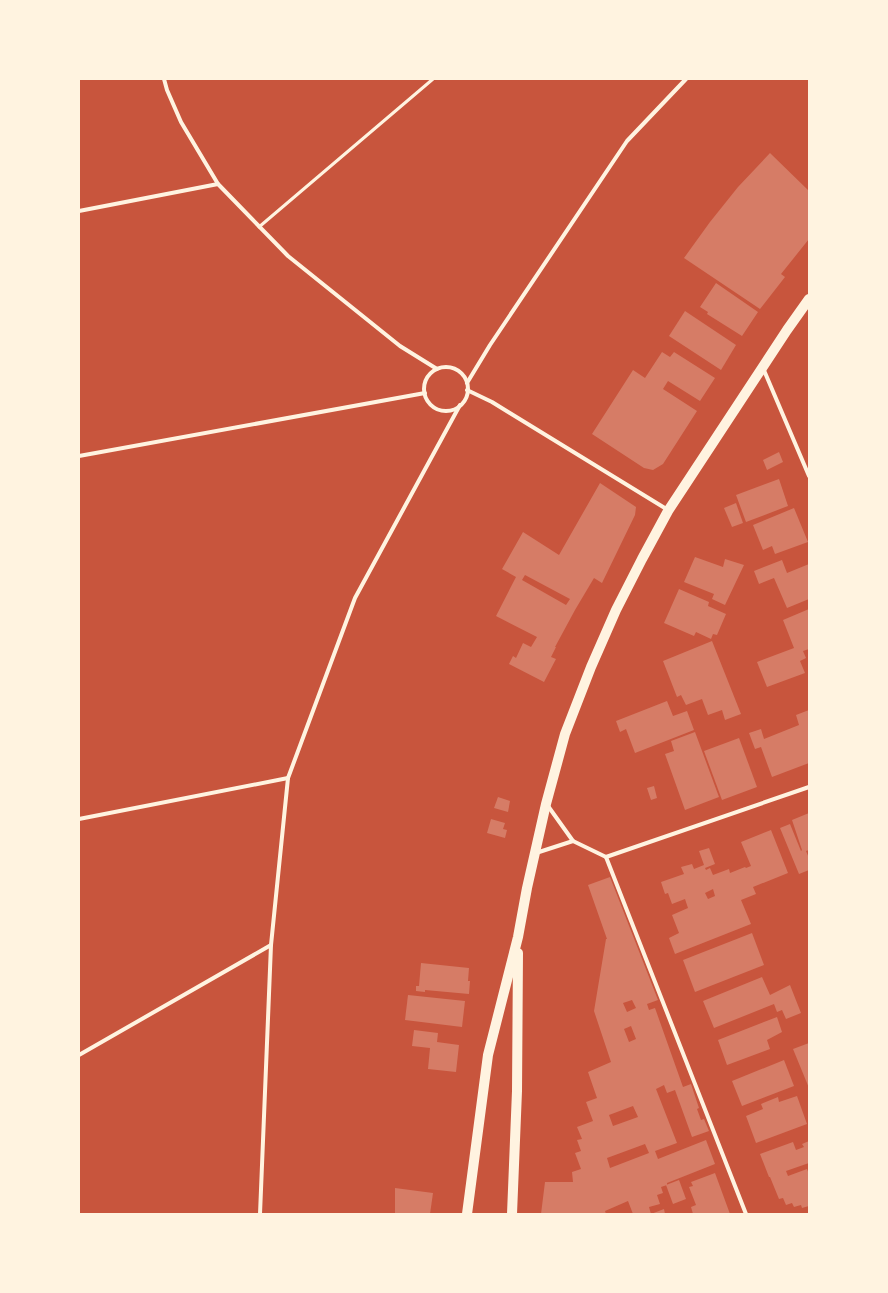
<svg xmlns="http://www.w3.org/2000/svg" width="888" height="1293" font-family="'Public Sans',sans-serif">
<rect width="100%" height="100%" fill="#c8553d"/>
<!-- building -->
<g fill="#d67c66" fill-rule="evenodd">
<path d="M 770,153 L 809,191 L 809,239 L 781,274 L 785,277 L 760,309 L 684,258 L 710,222 L 738,187 Z"/>
<path d="M 716,283 L 758,312 L 742,336 L 707,314 L 708,312 L 700,307 Z"/>
<path d="M 685,311 L 736,345 L 721,370 L 669,336 Z"/>
<path d="M 662,352 L 670,357 L 674,352 L 715,378 L 700,401 L 668,381 L 663,389 L 697,411 L 663,464 L 653,470 L 644,468 L 592,434 L 633,370 L 645,378 Z"/>
<path d="M 779,452 L 783,462 L 767,470 L 763,460 Z"/>
<path d="M 779,479 L 788,506 L 746,522 L 736,495 Z"/>
<path d="M 600,483 L 636,507 L 635,515 L 602,583 L 594,578 L 575,610 L 555,647 L 556,647 L 551,657 L 556,659 L 544,682 L 509,664 L 513,656 L 516,658 L 523,643 L 531,647 L 537,637 L 496,616 L 516,577 L 502,569 L 523,532 L 559,555 ZM 525,575 L 570,599 L 566,605 L 522,580 Z"/>
<path d="M 736,503 L 743,523 L 732,527 L 724,508 Z"/>
<path d="M 794,508 L 808,542 L 775,554 L 772,546 L 763,550 L 753,525 Z"/>
<path d="M 695,557 L 723,567 L 725,559 L 744,565 L 725,605 L 712,599 L 714,594 L 684,582 Z"/>
<path d="M 782,560 L 787,573 L 809,564 L 809,599 L 787,608 L 774,578 L 759,584 L 754,571 Z"/>
<path d="M 679,589 L 709,602 L 708,606 L 726,614 L 717,635 L 713,634 L 711,639 L 696,632 L 694,636 L 664,623 Z"/>
<path d="M 809,609 L 809,649 L 803,651 L 806,658 L 800,661 L 805,673 L 767,687 L 757,662 L 794,648 L 783,620 Z"/>
<path d="M 712,641 L 741,714 L 725,720 L 722,710 L 708,715 L 702,699 L 686,705 L 681,695 L 677,697 L 663,661 Z"/>
<path d="M 667,701 L 673,716 L 687,711 L 694,730 L 635,753 L 626,729 L 620,732 L 616,721 Z"/>
<path d="M 809,710 L 809,763 L 772,777 L 761,747 L 755,749 L 749,733 L 761,729 L 764,739 L 799,725 L 796,715 Z"/>
<path d="M 695,732 L 719,797 L 685,810 L 665,754 L 674,751 L 671,741 Z"/>
<path d="M 739,738 L 757,787 L 722,800 L 704,751 Z"/>
<path d="M 654,786 L 657,798 L 651,800 L 647,788 Z"/>
<path d="M 498,797 L 510,801 L 508,812 L 494,808 Z"/>
<path d="M 809,813 L 809,850 L 806,851 L 809,858 L 809,870 L 799,874 L 780,828 L 790,824 L 801,851 L 802,850 L 792,820 Z"/>
<path d="M 491,819 L 505,823 L 503,829 L 507,830 L 505,838 L 487,833 Z"/>
<path d="M 771,830 L 788,873 L 753,887 L 756,894 L 741,900 L 751,924 L 675,954 L 669,938 L 679,933 L 672,915 L 688,908 L 685,899 L 672,904 L 668,893 L 665,894 L 661,882 L 684,874 L 681,867 L 692,864 L 694,869 L 704,865 L 699,851 L 709,848 L 715,864 L 705,868 L 706,870 L 710,868 L 713,875 L 729,869 L 730,873 L 745,867 L 746,868 L 751,866 L 741,842 ZM 713,889 L 715,896 L 708,899 L 705,893 Z"/>
<path d="M 610,877 L 658,1000 L 647,1004 L 649,1010 L 655,1008 L 683,1087 L 691,1084 L 699,1108 L 697,1109 L 701,1120 L 704,1119 L 709,1131 L 692,1137 L 675,1090 L 667,1093 L 664,1085 L 656,1089 L 677,1143 L 655,1151 L 658,1159 L 706,1140 L 715,1164 L 667,1183 L 667,1185 L 661,1187 L 663,1193 L 657,1195 L 660,1204 L 649,1207 L 651,1214 L 664,1209 L 665,1214 L 633,1214 L 628,1201 L 605,1211 L 606,1214 L 541,1214 L 545,1182 L 573,1182 L 572,1172 L 581,1169 L 575,1153 L 581,1151 L 577,1140 L 582,1139 L 577,1127 L 593,1121 L 586,1102 L 597,1098 L 588,1072 L 611,1062 L 594,1011 L 606,939 L 607,939 L 588,885 ZM 632,1000 L 636,1008 L 627,1012 L 623,1003 ZM 631,1026 L 636,1039 L 629,1042 L 624,1029 ZM 633,1106 L 638,1117 L 613,1126 L 609,1115 ZM 645,1144 L 649,1153 L 610,1168 L 607,1158 Z"/>
<path d="M 752,933 L 764,965 L 695,992 L 683,960 Z"/>
<path d="M 421,963 L 469,968 L 468,981 L 470,981 L 469,994 L 425,990 L 425,992 L 416,991 L 416,986 L 419,986 Z"/>
<path d="M 762,977 L 770,995 L 790,985 L 801,1013 L 786,1019 L 782,1010 L 777,1012 L 774,1004 L 714,1028 L 703,1001 Z"/>
<path d="M 408,995 L 465,1001 L 462,1027 L 405,1020 Z"/>
<path d="M 777,1017 L 782,1032 L 767,1040 L 770,1049 L 727,1065 L 718,1040 Z"/>
<path d="M 414,1030 L 438,1033 L 437,1042 L 459,1045 L 456,1072 L 428,1069 L 430,1048 L 412,1046 Z"/>
<path d="M 809,1043 L 809,1088 L 793,1049 Z"/>
<path d="M 784,1060 L 794,1086 L 742,1106 L 732,1081 Z"/>
<path d="M 797,1096 L 807,1124 L 756,1143 L 746,1116 L 763,1109 L 761,1104 L 778,1097 L 779,1102 Z"/>
<path d="M 809,1141 L 809,1158 L 808,1158 L 809,1163 L 786,1171 L 788,1176 L 807,1169 L 809,1174 L 809,1206 L 802,1208 L 801,1205 L 794,1207 L 792,1203 L 786,1205 L 783,1198 L 779,1199 L 770,1177 L 769,1177 L 760,1154 L 793,1142 L 796,1150 L 804,1147 L 802,1144 Z"/>
<path d="M 715,1173 L 730,1214 L 693,1214 L 691,1207 L 696,1205 L 689,1187 L 693,1186 L 691,1182 Z"/>
<path d="M 679,1180 L 686,1199 L 673,1204 L 666,1185 Z"/>
<path d="M 395,1188 L 433,1193 L 430,1214 L 395,1214 Z"/>
</g>
<g fill="none" stroke-linecap="round" stroke-linejoin="round">
<!-- service -->
<path stroke="#fff3e0" stroke-width="3" d="M 259,227 L 433,79"/>
<!-- minor -->
<g stroke="#fff3e0" stroke-width="4">
<path d="M 164,79 L 167,90 L 181,122 L 218,184 L 288,256 L 400,346 L 437,369"/>
<path d="M 79,211 L 218,184"/>
<circle cx="446" cy="389" r="22"/>
<path d="M 763,368 L 809,476"/>
<path d="M 467,383 L 490,345 L 627,141 L 686,79"/>
<path d="M 467,390 L 492,402 L 668,510"/>
<path d="M 79,456 L 425,393"/>
<path d="M 548,806 L 573,841 L 606,857 L 809,787"/>
<path d="M 79,819 L 288,778"/>
<path d="M 536,853 L 573,841"/>
<path d="M 606,857 L 746,1214"/>
<path d="M 79,1055 L 271,945"/>
<path d="M 260,1214 L 271,945 L 288,778 L 355,598 L 460,405"/>
</g>
<!-- primary -->
<g stroke="#fff3e0" stroke-width="10">
<path d="M 467,1214 L 488,1055 L 518,937 L 527,888 L 546,804 L 565,734 L 591,667 L 616,610 L 642,559 L 668,511 L 787,330 L 809,299"/>
<path d="M 512,1214 L 517,1091 L 518,953"/>
</g>
</g>
<!-- border -->
<rect width="888" height="1293" fill="none" stroke="#fff3e0" stroke-width="160"/>
</svg>
